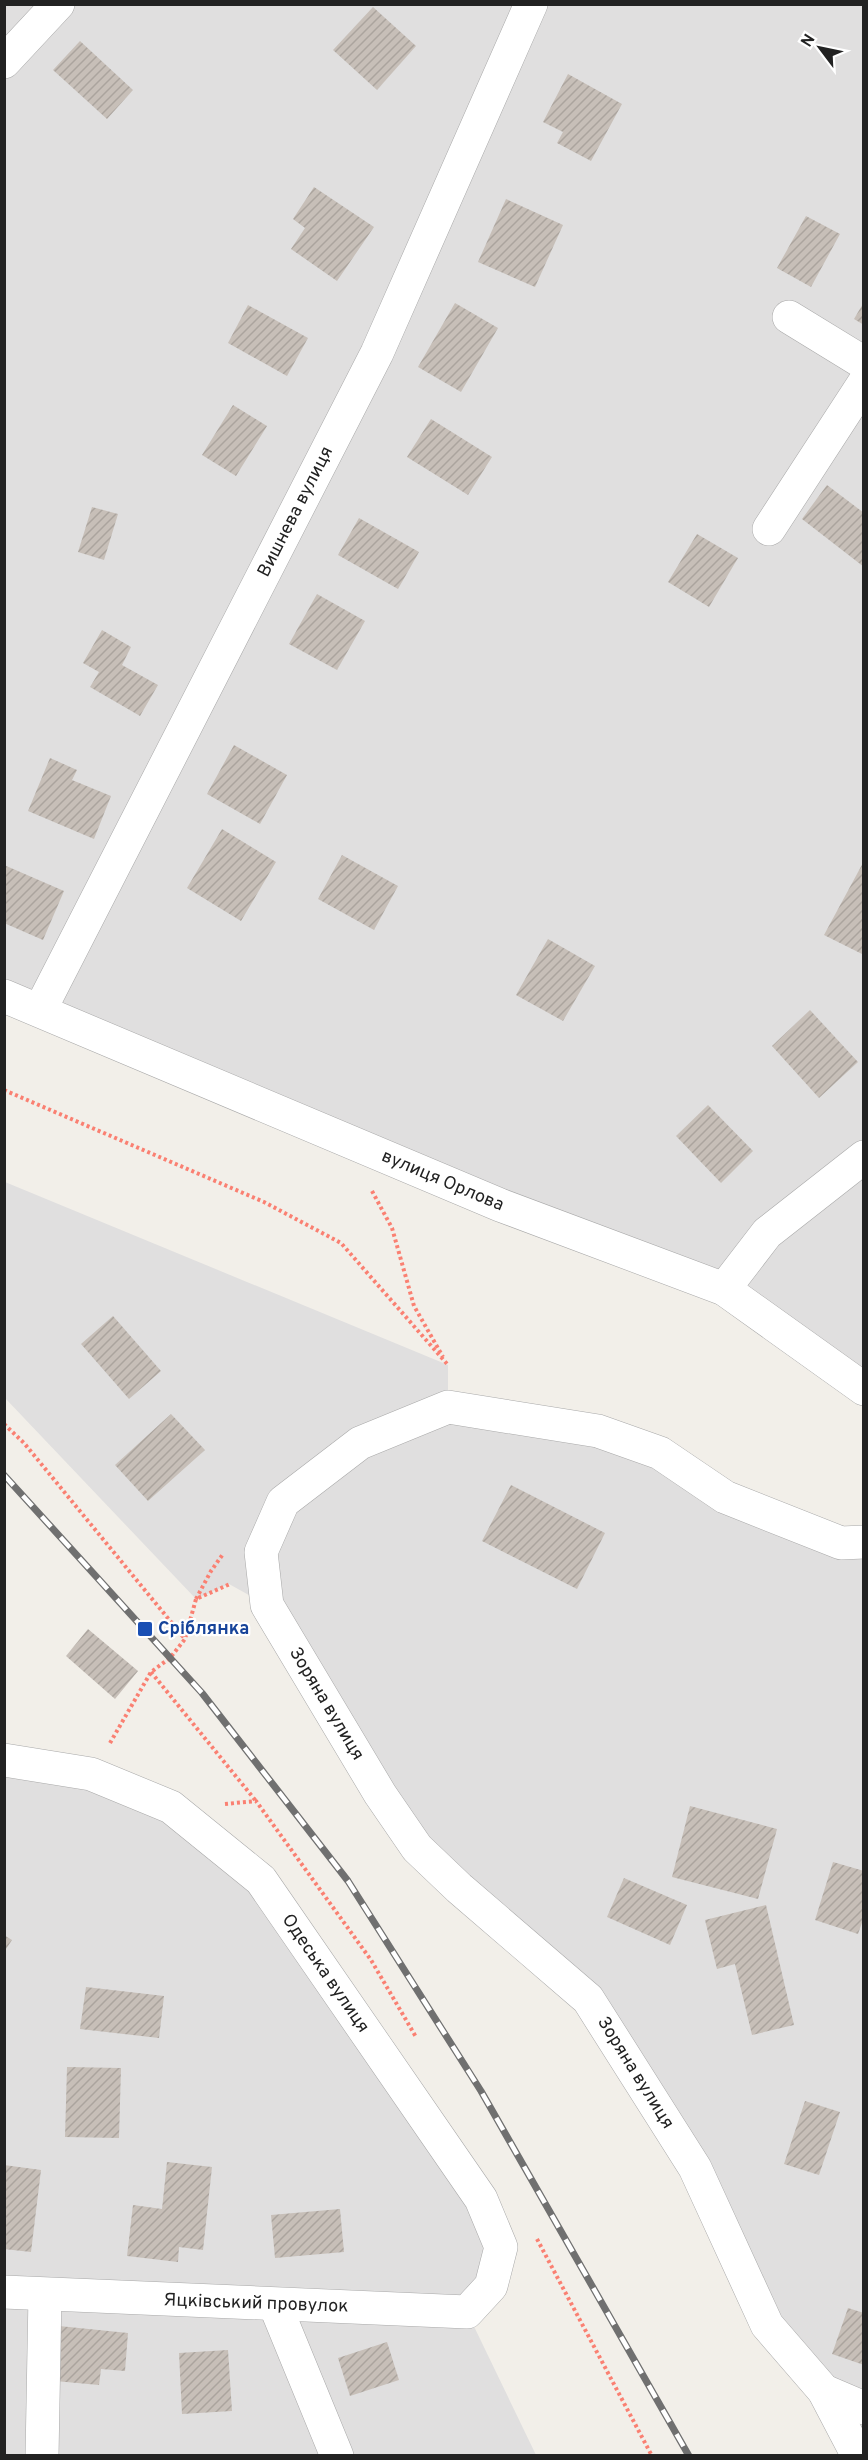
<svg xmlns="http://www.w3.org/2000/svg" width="868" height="2460" font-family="Overpass,sans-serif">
<defs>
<pattern id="building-hatch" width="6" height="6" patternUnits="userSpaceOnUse" patternTransform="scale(1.5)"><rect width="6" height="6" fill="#c7bfb8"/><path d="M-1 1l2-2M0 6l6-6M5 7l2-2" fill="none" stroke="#aba49e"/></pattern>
</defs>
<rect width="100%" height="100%" fill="#f2efe9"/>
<!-- residential -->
<g fill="#e0dfdf">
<path d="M 4,5 L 863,5 L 863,1389 L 724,1289 L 5,996 Z"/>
<path d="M 5,1182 L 448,1365 L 448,1407 L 598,1431 L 863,1542 L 863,2455 L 588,1999 L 459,1888 L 267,1605 L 229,1584 L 196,1599 L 5,1398 Z"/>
<path d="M 4,1760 L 91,1774 L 261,1880 L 481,2199 L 491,2286 L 467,2312 L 536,2455 L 5,2455 Z"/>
</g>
<!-- building -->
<g fill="url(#building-hatch)">
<path d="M 373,7 L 416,46 L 377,90 L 333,50 Z"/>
<path d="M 80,41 L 133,90 L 107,119 L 53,70 Z"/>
<path d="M 568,74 L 622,104 L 591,161 L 557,143 L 563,132 L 543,122 Z"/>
<path d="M 314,187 L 374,227 L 337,281 L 291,249 L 305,228 L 293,219 Z"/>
<path d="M 506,199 L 563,225 L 535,287 L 478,262 Z"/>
<path d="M 806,216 L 840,234 L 811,287 L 777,268 Z"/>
<path d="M 864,302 L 864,325 L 854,319 Z"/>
<path d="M 455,303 L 498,328 L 461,392 L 418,367 Z"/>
<path d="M 248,305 L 308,338 L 287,376 L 228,343 Z"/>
<path d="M 233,405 L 267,426 L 236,476 L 202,455 Z"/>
<path d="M 431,419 L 492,457 L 468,495 L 407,457 Z"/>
<path d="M 827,485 L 864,513 L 864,567 L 802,519 Z"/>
<path d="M 92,507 L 118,514 L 104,560 L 78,552 Z"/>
<path d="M 359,518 L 419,552 L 398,589 L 338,555 Z"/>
<path d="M 697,534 L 738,558 L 709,607 L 668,582 Z"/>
<path d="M 317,594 L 365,621 L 337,670 L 289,644 Z"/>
<path d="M 102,630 L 131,647 L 122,665 L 158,685 L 140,716 L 90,687 L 99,672 L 83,663 Z"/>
<path d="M 234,745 L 287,775 L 260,824 L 207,794 Z"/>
<path d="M 50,758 L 77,770 L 72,780 L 111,796 L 94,839 L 28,811 Z"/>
<path d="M 222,829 L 276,862 L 241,921 L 187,888 Z"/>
<path d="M 342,855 L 398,886 L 374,930 L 318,899 Z"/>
<path d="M 864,861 L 864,955 L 824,935 Z"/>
<path d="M 4,865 L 64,891 L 43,940 L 4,923 Z"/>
<path d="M 548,939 L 595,966 L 563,1021 L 516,995 Z"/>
<path d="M 810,1010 L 858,1062 L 819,1098 L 772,1046 Z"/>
<path d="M 708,1105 L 753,1151 L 721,1183 L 676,1136 Z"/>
<path d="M 113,1316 L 161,1371 L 129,1399 L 81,1344 Z"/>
<path d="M 171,1414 L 205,1450 L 148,1501 L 115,1465 Z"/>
<path d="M 511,1485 L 605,1533 L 577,1589 L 482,1541 Z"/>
<path d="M 88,1629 L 138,1671 L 115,1699 L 66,1656 Z"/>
<path d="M 690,1806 L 777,1829 L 758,1899 L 672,1877 Z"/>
<path d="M 833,1862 L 864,1871 L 864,1917 L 858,1934 L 815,1920 Z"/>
<path d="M 624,1878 L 687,1905 L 670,1945 L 607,1917 Z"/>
<path d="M 766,1905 L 794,2025 L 752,2035 L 735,1964 L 717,1969 L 705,1920 Z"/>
<path d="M 4,1935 L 12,1940 L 4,1952 Z"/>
<path d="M 86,1987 L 164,1996 L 159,2038 L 80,2029 Z"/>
<path d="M 67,2067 L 121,2068 L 119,2138 L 65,2137 Z"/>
<path d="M 805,2101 L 840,2112 L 819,2175 L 784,2164 Z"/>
<path d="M 167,2162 L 212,2167 L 203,2250 L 179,2247 L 178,2262 L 127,2256 L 133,2205 L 162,2209 Z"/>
<path d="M 4,2165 L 41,2170 L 31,2252 L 4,2249 Z"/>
<path d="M 340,2209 L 344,2252 L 275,2258 L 271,2215 Z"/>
<path d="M 848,2308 L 864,2313 L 864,2365 L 832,2354 Z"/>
<path d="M 59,2326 L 128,2333 L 125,2371 L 101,2369 L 99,2385 L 55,2381 Z"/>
<path d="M 387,2342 L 399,2380 L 350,2396 L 338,2358 Z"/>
<path d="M 228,2350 L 232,2411 L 182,2414 L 179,2353 Z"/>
</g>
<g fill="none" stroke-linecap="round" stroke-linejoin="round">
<defs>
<g id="street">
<path d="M 4,62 L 58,4"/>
<path d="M 789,317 L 864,363"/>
<path d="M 769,529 L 864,383"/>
<path id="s1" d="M 4,996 L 500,1205 L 724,1289 L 864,1389"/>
<path id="s2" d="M 40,1010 L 377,353 L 531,4"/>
<path d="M 724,1289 L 767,1233 L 864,1157"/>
<path id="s3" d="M 4,1760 L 91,1774 L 171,1807 L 261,1880 L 481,2199 L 501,2247 L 491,2286 L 467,2312 L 4,2292"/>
<path d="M 275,2305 L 337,2456"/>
<path d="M 824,2391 L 864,2408"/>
<path d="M 42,2456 L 45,2295"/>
<path d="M 858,2456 L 824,2391 L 767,2325 L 695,2168 L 588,1999 L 459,1888 L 417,1848 L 380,1794 L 267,1605 L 261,1552 L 283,1502 L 360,1443 L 448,1407 L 598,1431 L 660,1453 L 725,1497 L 841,1543 L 864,1542"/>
</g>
</defs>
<!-- street casing -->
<use href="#street" stroke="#a9a9a9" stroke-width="34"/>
<!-- path -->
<g stroke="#fa8072" stroke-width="4" stroke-dasharray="3 3" stroke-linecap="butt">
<path d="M 4,1090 L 264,1202 L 341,1243 L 448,1365"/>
<path d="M 372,1191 L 392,1228 L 414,1306 L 443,1357"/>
<path d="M 4,1424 L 24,1443 L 185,1639"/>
<path d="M 196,1599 L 211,1571 L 223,1554"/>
<path d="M 151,1672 L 256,1801"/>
<path d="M 110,1743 L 151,1672 L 170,1658 L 185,1639 L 196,1599 L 230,1584"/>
<path d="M 225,1804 L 256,1801 L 371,1960 L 416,2037"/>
<path d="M 537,2239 L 652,2456"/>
</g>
<!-- street -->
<use href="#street" stroke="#fff" stroke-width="33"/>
<defs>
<path id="rail" d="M 4,1475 L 202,1693 L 348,1881 L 481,2091 L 689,2456"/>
</defs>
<!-- rail casing -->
<use href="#rail" stroke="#707070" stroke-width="7"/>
<!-- rail -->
<use href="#rail" stroke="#fff" stroke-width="4.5" stroke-dasharray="14" stroke-linecap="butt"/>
</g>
<!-- markers -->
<rect fill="#1a4fb4" stroke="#fff" stroke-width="2" x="137" y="1621" width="16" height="16" rx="3"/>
<g text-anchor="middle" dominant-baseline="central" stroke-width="4.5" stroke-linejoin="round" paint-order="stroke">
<!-- street labels -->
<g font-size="18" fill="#222" stroke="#fff">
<text stroke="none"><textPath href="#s2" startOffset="560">Вишнева вулиця</textPath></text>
<text stroke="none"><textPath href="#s1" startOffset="476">вулиця Орлова</textPath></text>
<text transform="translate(326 1704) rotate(59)">Зоряна вулиця</text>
<text stroke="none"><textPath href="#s3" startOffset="404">Одеська вулиця</textPath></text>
<text transform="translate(635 2073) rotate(58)">Зоряна вулиця</text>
<text transform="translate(256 2304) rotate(2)">Яцківський провулок</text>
</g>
<!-- transit labels -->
<g font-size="18" font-weight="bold" fill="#164399" stroke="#fff" text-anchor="start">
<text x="158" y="1629">Сріблянка</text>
</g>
</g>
<!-- border -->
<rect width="868" height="2460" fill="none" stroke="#222222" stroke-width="12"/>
<!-- north arrow -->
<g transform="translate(820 48) rotate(302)" stroke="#ffffff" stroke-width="4.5" paint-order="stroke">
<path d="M0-4.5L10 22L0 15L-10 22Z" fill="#222222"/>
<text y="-9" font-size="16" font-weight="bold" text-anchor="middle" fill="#222222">N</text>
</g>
</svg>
